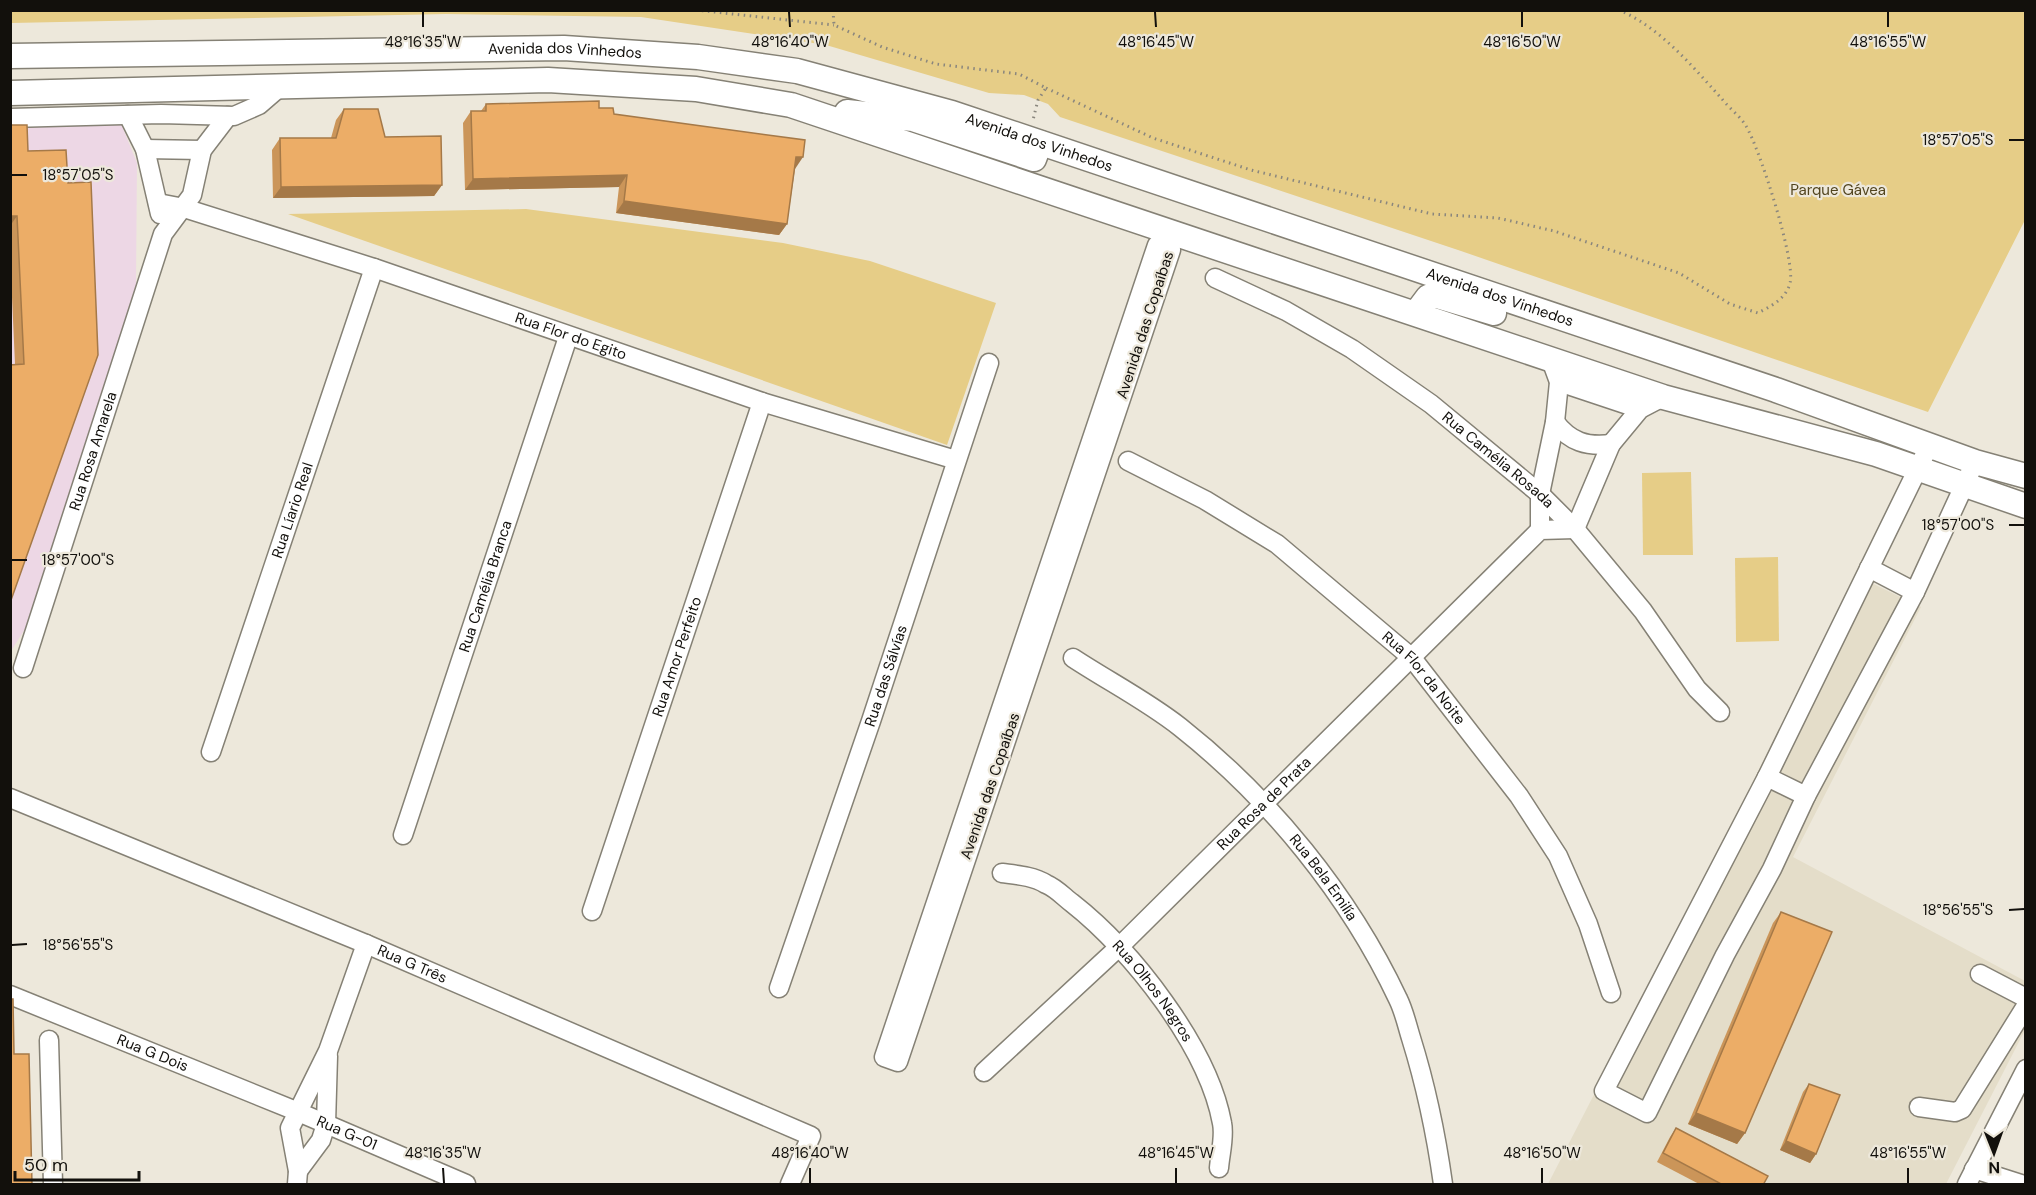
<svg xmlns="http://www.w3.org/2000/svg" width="2036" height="1195" font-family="'DM Sans',sans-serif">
<rect width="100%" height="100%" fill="#ede8db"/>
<!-- commercial -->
<path fill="#edd7e5" d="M 118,116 L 137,163 L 136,286 L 25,629 L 11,651 L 11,118 Z"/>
<!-- built -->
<path fill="#e4ddc9" d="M 1855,575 L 1921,607 L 1793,857 L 2025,981 L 2025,1030 L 1946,1184 L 1548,1184 L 1711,867 Z"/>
<!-- park -->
<g fill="#e6cd87">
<path d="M 10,11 L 2025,11 L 2025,220 L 1928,412 L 1461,251 L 1060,117 L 1048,104 L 1024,95 L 989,93 L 826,45 L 641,17 L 446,14 L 11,23 Z"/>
<path d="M 526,209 L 783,243 L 870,261 L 996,303 L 947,445 L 288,214 Z"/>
<path d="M 1691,472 L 1693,555 L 1643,555 L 1642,473 Z"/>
<path d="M 1778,557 L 1779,641 L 1736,642 L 1735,558 Z"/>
</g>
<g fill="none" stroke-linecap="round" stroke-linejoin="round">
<defs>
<g id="minor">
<path d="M 128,115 L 145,149 L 160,214"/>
<path d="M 10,118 L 161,114 L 234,116 L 259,105 L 281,86"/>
<path d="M 145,149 L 202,150"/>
<path id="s1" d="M 158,203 L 184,208 L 374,268 L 762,402 L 956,460"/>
<path d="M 1170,233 L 1171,250 L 898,1062 L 884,1057 L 1157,245 Z"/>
<path id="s2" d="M 1215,278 L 1286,311 L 1352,349 L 1431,404 L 1540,494 L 1575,529 L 1643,611 L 1697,689 L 1720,712"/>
<path d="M 1559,382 L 1640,409"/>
<path d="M 1555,422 C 1570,442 1587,447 1611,444"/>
<path d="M 1929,446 L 1767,777 L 1604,1091 L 1647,1113 L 1725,955 L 1772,869 L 1806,796 L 1915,592 L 1975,462"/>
<path id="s3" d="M 1128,461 L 1205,500 L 1277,544 L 1412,658 L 1519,796 L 1558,856 L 1588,924 L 1611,993"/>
<path d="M 1540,530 L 1540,494 L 1555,422 L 1559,382 L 1551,360"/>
<path d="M 1869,568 L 1915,592"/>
<path id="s4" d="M 1073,658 C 1108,681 1147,701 1180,727 C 1270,798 1349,895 1398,999 C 1404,1011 1407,1025 1411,1038 C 1426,1086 1436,1134 1443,1184"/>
<path id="s5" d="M 23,668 L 163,234 L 192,195 L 202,150 L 228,116"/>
<path id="s6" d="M 211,752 L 374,268"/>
<path d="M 1767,777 L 1806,796"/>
<path id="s7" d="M 10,798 L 366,944 L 811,1136 L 790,1184"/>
<path id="s8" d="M 403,835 L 568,337"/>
<path id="s9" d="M 1002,873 C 1017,875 1033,876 1046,884 C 1056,888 1064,897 1072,903 C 1132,950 1208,1047 1222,1123 C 1225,1137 1220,1154 1219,1168"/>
<path id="s10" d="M 592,911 L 762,402"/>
<path d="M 1980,974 L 2026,998"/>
<path id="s11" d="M 779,988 L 871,721 L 989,363"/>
<path id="s12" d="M 10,995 L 296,1111 L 466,1184"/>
<path d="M 49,1040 L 53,1184"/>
<path id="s13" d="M 984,1072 L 1120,946 L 1540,530 L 1575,529 L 1611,444 L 1640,409 L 1663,397"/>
<path d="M 1919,1107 L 1955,1112 L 1962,1109 L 2026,1006"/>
<path d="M 1974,1169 L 2021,1184"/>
<path d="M 298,1171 L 321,1140 L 326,1124 L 328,1056"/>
<path d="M 297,1184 L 298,1171 L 290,1128 L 328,1051 L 366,944"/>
<path d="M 1967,1184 L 2026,1069"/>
</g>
<g id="major">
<path id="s14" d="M 10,56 L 564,48 L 698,57 L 797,71 L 952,113 L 1776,390 L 1975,462 L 2026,476"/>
<path d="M 10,93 L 548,80 L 696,89 L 791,105 L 1663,397 L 1876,454 L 2026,506"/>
<path d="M 847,112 L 913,119 L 1034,159 L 1040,143"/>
<path d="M 1416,313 L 1428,297 L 1434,295 L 1494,313"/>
</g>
</defs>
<!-- minor casing -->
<use href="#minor" stroke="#858175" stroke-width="21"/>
<!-- major casing -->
<use href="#major" stroke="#858175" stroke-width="27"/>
<!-- path -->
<g stroke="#8a867d" stroke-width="3" stroke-dasharray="1.5 4.5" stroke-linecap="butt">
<path d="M 696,10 L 834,25"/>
<path d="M 833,10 L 834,25 L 882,47 L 936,64 L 1019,74 L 1046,88 L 1038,100 L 1033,120"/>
<path d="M 1046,88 L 1153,138 L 1251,170 L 1432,214 L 1498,218 L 1554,231 L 1679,273 L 1730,304 L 1758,313 C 1771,306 1786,299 1790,283 C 1796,261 1759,147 1746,126 C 1740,116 1729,108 1722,99 C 1692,66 1661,28 1619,10"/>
</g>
<!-- minor -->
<use href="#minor" stroke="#fff" stroke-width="18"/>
<!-- major -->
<use href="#major" stroke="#fff" stroke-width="24"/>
</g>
<!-- wall -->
<g fill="#cb9559">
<path d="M 486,104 L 599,108 L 614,114 L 795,169 L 787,224 L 779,235 L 616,213 L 619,187 L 465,190 L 463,123 L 471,111 L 481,111 Z"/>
<path d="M 344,109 L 385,137 L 442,185 L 434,196 L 273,198 L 272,150 L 280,138 L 331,138 L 336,120 Z"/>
<path d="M 10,125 L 28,151 L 66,150 L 10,603 L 15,364 L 10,253 Z"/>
<path d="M 1781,912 L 1745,1133 L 1737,1144 L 1688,1124 L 1773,923 Z"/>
<path d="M 1809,1084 L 1816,1154 L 1810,1163 L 1780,1150 L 1803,1092 Z"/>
<path d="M 1676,1128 L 1763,1185 L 1701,1185 L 1657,1162 L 1670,1137 Z"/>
</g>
<!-- shaded-wall -->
<g fill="#a57948">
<path d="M 796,157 L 803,157 L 795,169 L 788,169 Z"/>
<path d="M 627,175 L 619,187 L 465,190 L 473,179 Z"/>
<path d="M 442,185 L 434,196 L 273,198 L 281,187 Z"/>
<path d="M 624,201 L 787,224 L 779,235 L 616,213 Z"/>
<path d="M 10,216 L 17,216 L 10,226 Z"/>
<path d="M 1696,1113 L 1745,1133 L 1737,1144 L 1688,1124 Z"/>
<path d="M 1786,1141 L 1816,1154 L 1810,1163 L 1780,1150 Z"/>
</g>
<!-- building -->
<g fill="#ecad67" stroke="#a57948" stroke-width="1.5">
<path d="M 599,101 L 599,108 L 613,108 L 614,114 L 805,140 L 803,157 L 796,157 L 787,224 L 624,201 L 627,175 L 473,179 L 471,111 L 486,111 L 486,104 Z"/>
<path d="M 344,109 L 378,109 L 385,137 L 441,136 L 442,185 L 281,187 L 280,138 L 336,138 Z"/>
<path d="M 10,125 L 27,125 L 28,151 L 66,150 L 68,183 L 91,182 L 98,355 L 10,603 L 10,365 L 24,364 L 17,216 L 10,216 Z"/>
<path d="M 1781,912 L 1832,932 L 1745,1133 L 1696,1113 Z"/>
<path d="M 10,999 L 13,999 L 14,1054 L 29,1054 L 32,1185 L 10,1185 Z"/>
<path d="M 1809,1084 L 1840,1095 L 1816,1154 L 1786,1141 Z"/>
<path d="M 1676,1128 L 1768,1176 L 1763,1185 L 1723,1185 L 1663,1153 Z"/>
</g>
<!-- ticks -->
<path fill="none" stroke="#12100c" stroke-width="2" d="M 423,12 L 423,27M 789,12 L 790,27M 1155,12 L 1156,27M 1522,12 L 1522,27M 1888,12 L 1888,27M 2009,140 L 2024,140M 12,175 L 27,175M 2009,525 L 2024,525M 12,560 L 27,560M 2009,910 L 2024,909M 12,945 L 27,944M 443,1168 L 444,1183M 810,1168 L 810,1183M 1176,1168 L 1176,1183M 1542,1168 L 1542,1183M 1908,1168 L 1908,1183"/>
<g text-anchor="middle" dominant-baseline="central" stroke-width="4.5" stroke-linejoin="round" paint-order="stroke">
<!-- street labels -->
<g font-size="15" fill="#12100c" stroke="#ede8db">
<text stroke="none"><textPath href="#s14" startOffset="555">Avenida dos Vinhedos</textPath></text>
<text stroke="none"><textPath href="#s14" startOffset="1041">Avenida dos Vinhedos</textPath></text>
<text stroke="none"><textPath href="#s14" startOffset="1527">Avenida dos Vinhedos</textPath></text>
<text transform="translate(1145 325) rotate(-72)">Avenida das Copaíbas</text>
<text stroke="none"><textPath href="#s1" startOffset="434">Rua Flor do Egito</textPath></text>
<text stroke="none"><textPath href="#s5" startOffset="228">Rua Rosa Amarela</textPath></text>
<text stroke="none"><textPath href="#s2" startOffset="338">Rua Camélia Rosada</textPath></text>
<text stroke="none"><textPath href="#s6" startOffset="255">Rua Líario Real</textPath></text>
<text stroke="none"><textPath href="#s8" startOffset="262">Rua Camélia Branca</textPath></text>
<text stroke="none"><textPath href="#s10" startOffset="268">Rua Amor Perfeito</textPath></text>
<text stroke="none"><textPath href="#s11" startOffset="330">Rua das Sálvías</textPath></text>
<text stroke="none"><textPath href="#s3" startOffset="370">Rua Flor da Noite</textPath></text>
<text transform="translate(990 786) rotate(-71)">Avenida das Copaíbas</text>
<text stroke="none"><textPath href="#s13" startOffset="388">Rua Rosa de Prata</textPath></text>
<text stroke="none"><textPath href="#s4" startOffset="336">Rua Bela Emilía</textPath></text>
<text stroke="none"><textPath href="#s7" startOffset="435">Rua G Três</textPath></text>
<text stroke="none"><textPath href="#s9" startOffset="198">Rua Olhos Negros</textPath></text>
<text stroke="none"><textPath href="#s12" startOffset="154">Rua G Dois</textPath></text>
<text stroke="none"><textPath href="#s12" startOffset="364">Rua G-01</textPath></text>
</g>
<!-- park labels -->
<g font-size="15" fill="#52451f" stroke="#ede8db">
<text x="1838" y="190">Parque Gávea</text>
</g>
</g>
<g font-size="15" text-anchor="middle" fill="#12100c" stroke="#ede8db" stroke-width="4.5" stroke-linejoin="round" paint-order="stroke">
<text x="423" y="47">48°16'35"W</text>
<text x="790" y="47">48°16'40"W</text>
<text x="1156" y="47">48°16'45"W</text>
<text x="1522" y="47">48°16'50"W</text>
<text x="1888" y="47">48°16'55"W</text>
<text x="1958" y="145">18°57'05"S</text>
<text x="78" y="180">18°57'05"S</text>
<text x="1958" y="530">18°57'00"S</text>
<text x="78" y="565">18°57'00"S</text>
<text x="1958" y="915">18°56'55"S</text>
<text x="78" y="950">18°56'55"S</text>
<text x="443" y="1158">48°16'35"W</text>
<text x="810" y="1158">48°16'40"W</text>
<text x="1176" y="1158">48°16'45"W</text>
<text x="1542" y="1158">48°16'50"W</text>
<text x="1908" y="1158">48°16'55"W</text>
</g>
<!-- border -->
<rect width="2036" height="1195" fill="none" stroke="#12100c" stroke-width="24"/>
<!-- north arrow -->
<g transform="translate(1994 1153) rotate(179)" stroke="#ede8db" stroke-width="4.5" paint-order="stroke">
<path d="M0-4.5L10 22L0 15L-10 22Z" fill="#12100c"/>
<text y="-9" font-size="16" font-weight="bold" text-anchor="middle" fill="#12100c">N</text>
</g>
<!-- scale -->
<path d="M15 1171v9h124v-9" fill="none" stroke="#12100c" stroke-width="3"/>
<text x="24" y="1171" font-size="18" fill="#12100c" stroke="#ede8db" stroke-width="4.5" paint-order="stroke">50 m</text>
</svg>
